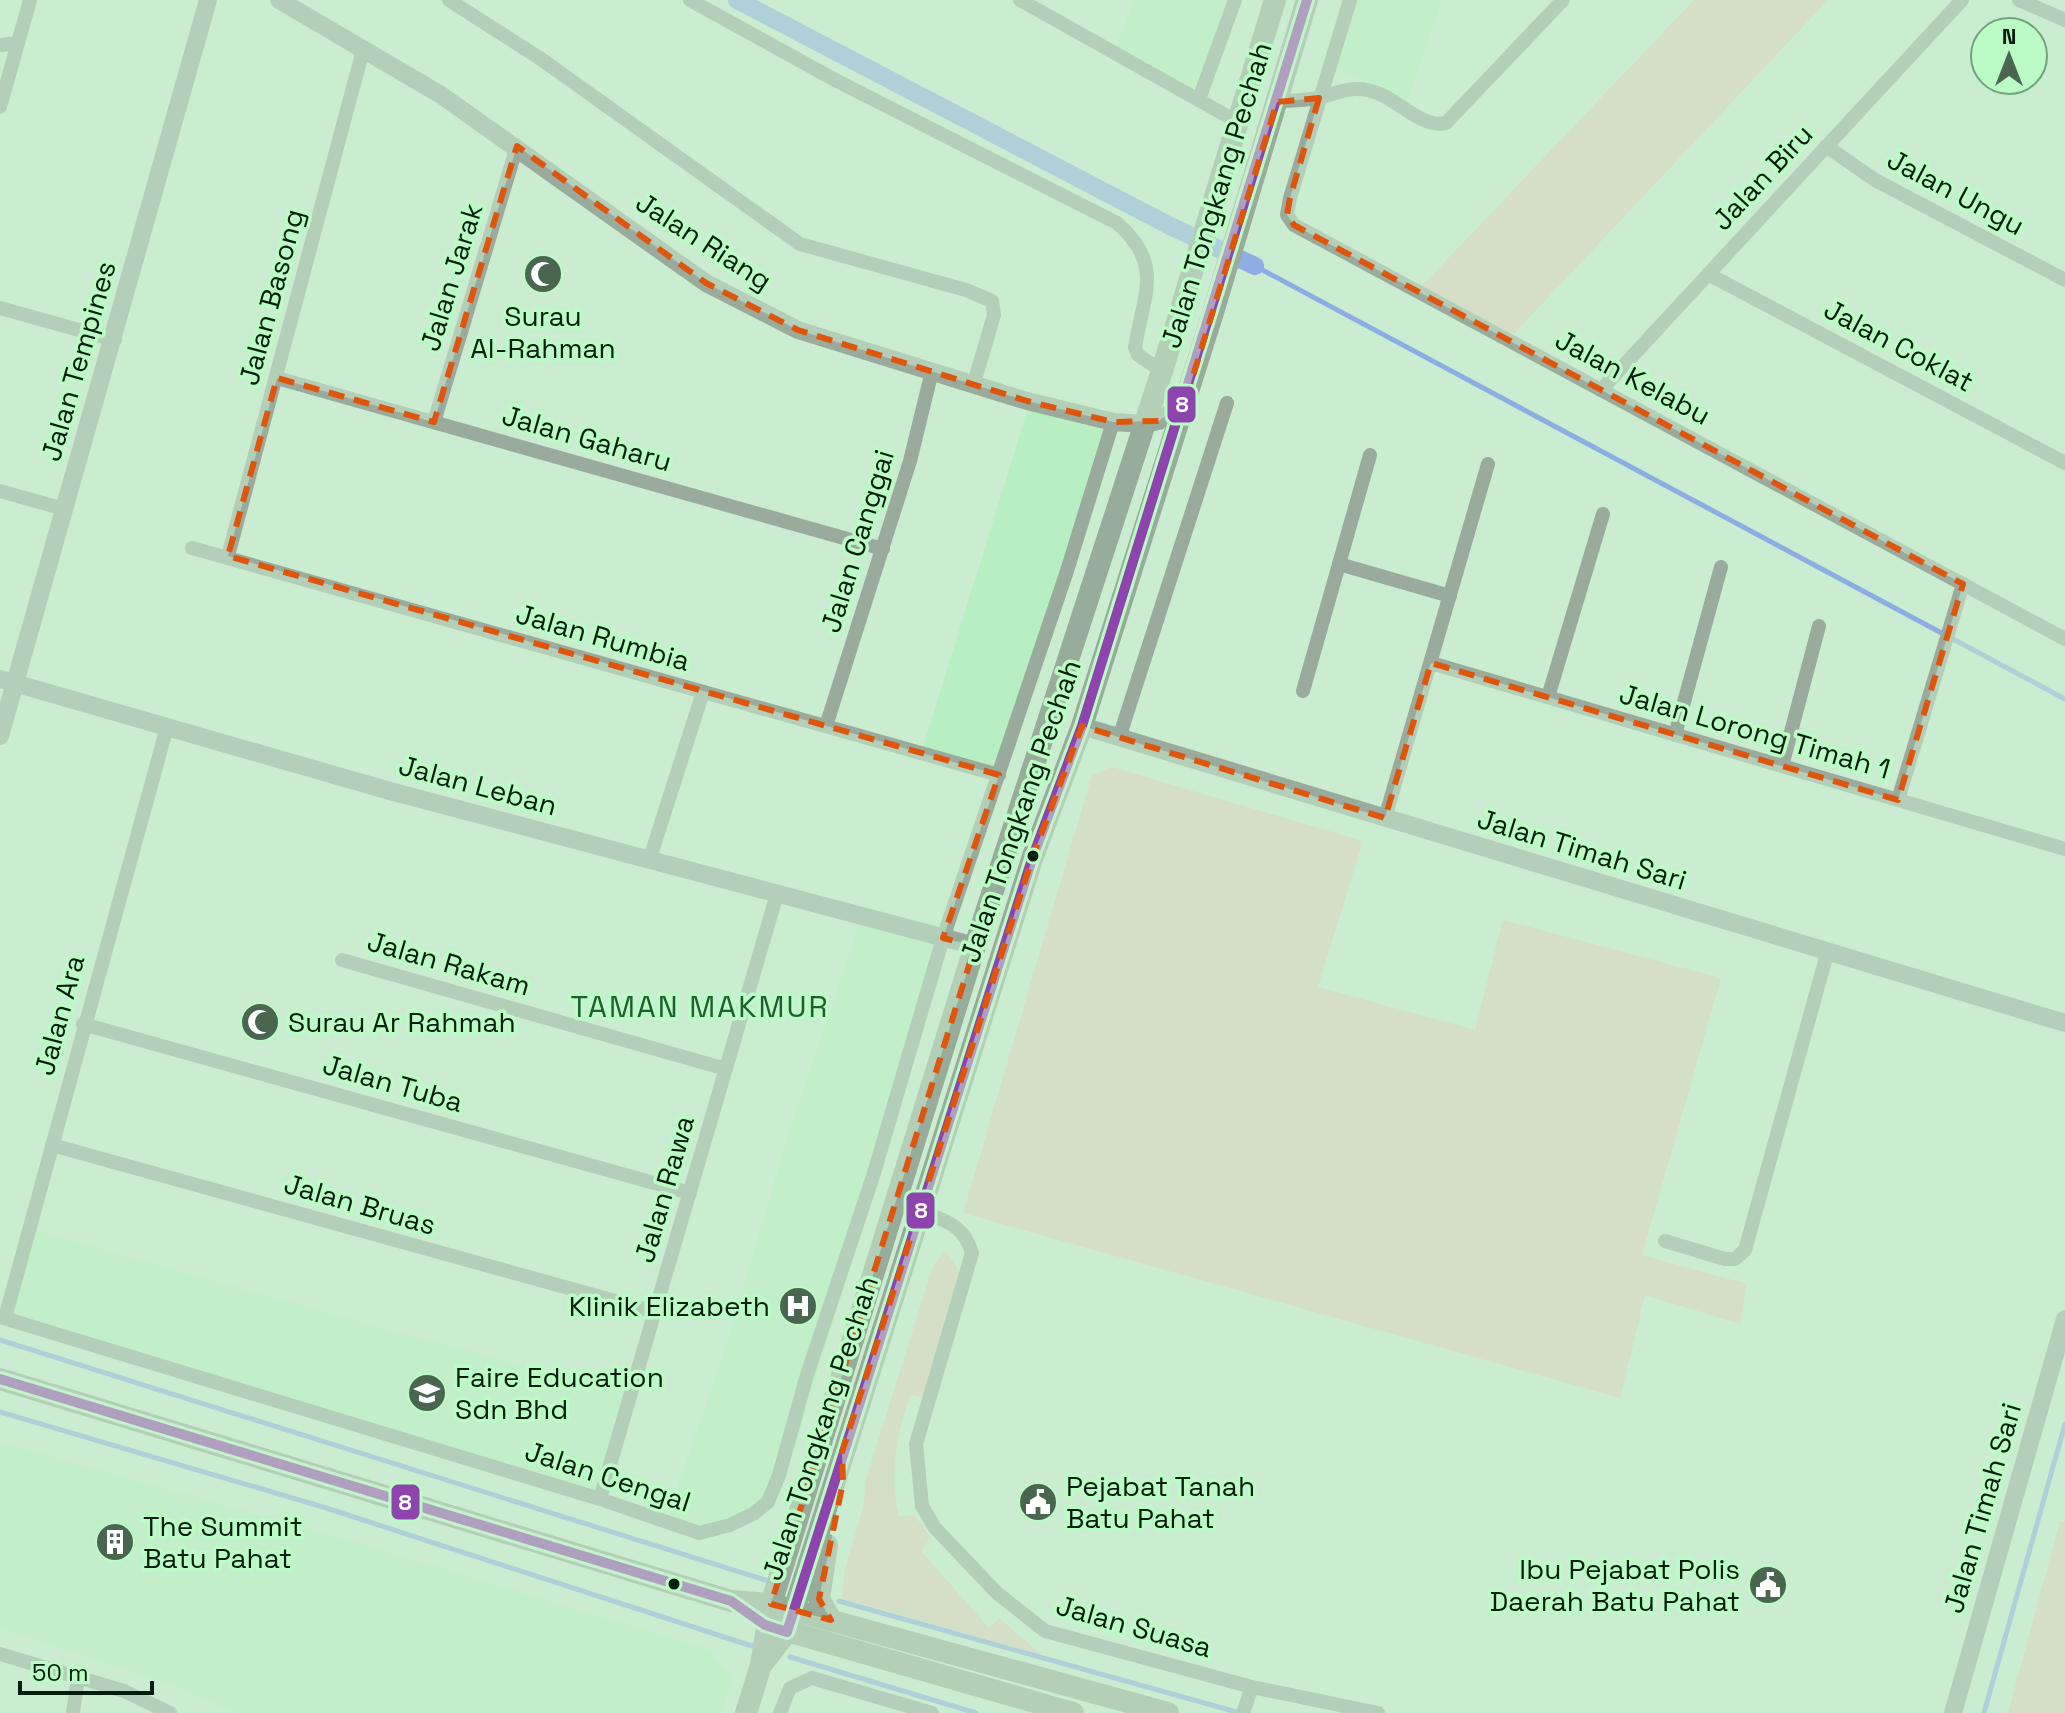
<svg xmlns="http://www.w3.org/2000/svg" width="2065" height="1713" font-family="'Space Grotesk',sans-serif">
<rect width="100%" height="100%" fill="#caecd0"/>
<!-- built -->
<g fill="#b8efc2">
<path d="M 1134,0 L 1241,0 L 1203,108 L 1113,58 Z"/>
<path d="M 1343,0 L 1442,0 L 1407,101 L 1323,63 Z"/>
<path d="M 1033,392 L 1116,412 L 1117,433 L 1003,782 L 919,760 Z"/>
<path d="M 865,907 L 953,929 L 785,1480 L 716,1536 L 698,1540 L 664,1527 L 730,1334 L 787,1139 Z"/>
<path d="M 24,1227 L 338,1316 L 637,1396 L 604,1506 L 0,1314 Z"/>
<path d="M 0,1442 L 351,1541 L 710,1650 L 732,1680 L 721,1713 L 236,1713 L 170,1684 L 0,1628 Z"/>
</g>
<!-- green -->
<g fill="#e2cdba">
<path d="M 1694,0 L 1828,0 L 1509,339 L 1418,290 Z"/>
<path d="M 1112,767 L 1363,841 L 1318,987 L 1475,1030 L 1503,920 L 1721,978 L 1642,1255 L 1747,1284 L 1740,1324 L 1645,1295 L 1620,1398 L 963,1213 L 1092,775 Z"/>
<path d="M 946,1251 L 959,1271 L 924,1398 L 910,1395 C 897,1435 888,1475 899,1516 L 914,1515 L 931,1537 L 921,1551 L 989,1628 L 999,1618 L 1042,1655 L 842,1598 C 842,1556 866,1520 866,1479 L 933,1266 Z"/>
<path d="M 2060,1521 L 2065,1522 L 2065,1713 L 2008,1713 Z"/>
</g>
<g fill="none" stroke-linecap="round" stroke-linejoin="round">
<!-- stream -->
<g stroke="#8eade5" stroke-width="5">
<path d="M 1255,266 L 2065,699"/>
<path d="M 0,1340 L 765,1580"/>
<path d="M 0,1412 L 323,1507 L 752,1646"/>
<path d="M 839,1601 L 1240,1713"/>
<path d="M 790,1657 L 976,1713"/>
<path d="M 1984,1713 L 2065,1424"/>
</g>
<!-- canal -->
<path stroke="#8eade5" stroke-width="18" d="M 737,0 L 1170,226 L 1255,266"/>
<!-- minor -->
<g stroke="#9aab9d" stroke-width="14">
<path d="M 449,0 L 541,59 L 800,244 L 966,290 L 992,301 L 994,315 L 974,383"/>
<path d="M 690,0 L 837,81 L 1117,223 C 1164,264 1144,293 1135,347 L 1138,355 L 1162,371"/>
<path d="M 1020,0 L 1236,121"/>
<path d="M 1350,0 L 1290,198 L 1287,215 L 1294,225 L 2065,639"/>
<path d="M 2019,0 L 2065,20"/>
<path d="M 0,45 L 18,43"/>
<path d="M 1199,99 L 1235,0"/>
<path d="M 1277,102 C 1291,100 1307,101 1321,97 C 1344,91 1356,84 1380,94 C 1399,102 1425,129 1446,123 L 1563,0"/>
<path d="M 0,107 L 30,0"/>
<path d="M 1826,146 L 1875,180 L 2065,280"/>
<path d="M 1708,274 L 2065,463"/>
<path d="M 0,308 L 115,340"/>
<path d="M 277,378 L 883,549"/>
<path d="M 1601,390 L 1962,0"/>
<path d="M 434,422 L 517,146"/>
<path d="M 0,491 L 64,509"/>
<path d="M 192,548 L 999,775"/>
<path d="M 228,556 L 363,50"/>
<path d="M 1339,564 L 1450,596"/>
<path d="M 1431,663 L 2065,849"/>
<path d="M 1303,691 L 1370,455"/>
<path d="M 1548,697 L 1603,514"/>
<path d="M 826,726 L 910,461 L 932,371"/>
<path d="M 1675,735 L 1721,567"/>
<path d="M 1119,738 L 1227,403"/>
<path d="M 1782,766 L 1819,626"/>
<path d="M 1898,800 L 1963,584"/>
<path d="M 1385,818 L 1488,464"/>
<path d="M 650,858 L 703,692"/>
<path d="M 342,960 L 726,1069"/>
<path d="M 83,1024 L 690,1193"/>
<path d="M 52,1145 L 655,1312"/>
<path d="M 920,1211 C 946,1221 964,1225 972,1253 L 916,1444 L 922,1506 L 935,1528 L 997,1593 L 1045,1631 L 1252,1687 L 1378,1713"/>
<path d="M 1665,1241 L 1725,1259 L 1735,1259 L 1745,1250 L 1827,954"/>
<path d="M 0,1317 L 600,1499 L 699,1533 L 730,1525 L 753,1514 L 768,1502 L 779,1475 L 807,1375 L 874,1173 L 943,938 L 1066,574 L 1113,422"/>
<path d="M 5,1318 L 167,727"/>
<path d="M 600,1499 L 777,894"/>
<path d="M 0,1654 L 124,1691 L 170,1713"/>
<path d="M 73,1713 L 78,1678"/>
<path d="M 780,1713 L 790,1688 L 812,1678 L 932,1713"/>
<path d="M 1243,1713 L 1252,1687"/>
</g>
<!-- tertiary -->
<g stroke="#9aab9d" stroke-width="18">
<path d="M 279,0 L 441,95 L 706,283 L 798,330 L 1027,401 L 1113,422 L 1144,424 L 1159,421 L 1185,402"/>
<path d="M 0,679 L 390,791 L 975,946"/>
<path d="M 1082,726 L 2065,1023"/>
<path d="M 0,736 L 208,0"/>
<path d="M 1953,1713 L 2065,1319"/>
</g>
<!-- primary -->
<g stroke="#97ac9a" stroke-width="22">
<path d="M 0,1379 L 731,1601 L 771,1604 L 1168,1713"/>
<path d="M 827,1545 L 819,1599 L 831,1620"/>
<path d="M 773,1627 L 1073,1713"/>
<path d="M 762,1664 L 787,1632 L 794,1610 L 1033,856 L 1082,726 L 1211,319 L 1307,0"/>
<path d="M 746,1713 L 761,1665 L 771,1604 L 975,946 L 1162,371 L 1275,0"/>
</g>
<defs>
<path id="bus-1" d="M 0,1379 L 731,1601 L 765,1625 L 787,1632 L 1033,856 L 1082,726 L 1307,0"/>
</defs>
<!-- bus-1 casing -->
<use href="#bus-1" stroke="#bbfbc6" stroke-width="16"/>
<!-- bus-1 -->
<use href="#bus-1" stroke="#8e44ad" stroke-width="10"/>
</g>
<!-- marked area -->
<path d="M0 0H2065V1713H0ZM 1319,98 L 1290,198 L 1287,215 L 1294,225 L 1963,584 L 1898,800 L 1431,663 L 1385,818 L 1082,726 L 1033,856 L 842,1452 L 843,1482 L 819,1599 L 831,1620 L 771,1604 L 975,946 L 943,938 L 999,775 L 228,556 L 277,378 L 434,422 L 517,146 L 706,283 L 798,330 L 1027,401 L 1113,422 L 1159,421 L 1185,402 L 1277,102 Z" fill="#caecd0" fill-opacity=".55" fill-rule="evenodd"/>
<path fill="none" stroke="#dd560c" stroke-width="6" stroke-dasharray="16 10" stroke-linejoin="round" d="M 1319,98 L 1290,198 L 1287,215 L 1294,225 L 1963,584 L 1898,800 L 1431,663 L 1385,818 L 1082,726 L 1033,856 L 842,1452 L 843,1482 L 819,1599 L 831,1620 L 771,1604 L 975,946 L 943,938 L 999,775 L 228,556 L 277,378 L 434,422 L 517,146 L 706,283 L 798,330 L 1027,401 L 1113,422 L 1159,421 L 1185,402 L 1277,102 Z"/>
<!-- icons -->
<defs>
<symbol id="mosque-disc" viewBox="-11 -11 22 22"><circle r="9.5" fill="#4a6650" stroke="#bbfbc6"/><path d="M3.5-4.9A6 6 0 1 0 3.5 4.9A5 5 0 1 1 3.5-4.9Z" fill="#fff"/></symbol>
<symbol id="hospital-disc" viewBox="-11 -11 22 22"><circle r="9.5" fill="#4a6650" stroke="#bbfbc6"/><path d="M-5-5h3v3.5h4V-5h3V5h-3V1.5h-4V5h-3Z" fill="#fff"/></symbol>
<symbol id="university-disc" viewBox="-11 -11 22 22"><circle r="9.5" fill="#4a6650" stroke="#bbfbc6"/><path d="M0-5L7-2L0 1L-7-2ZM-4 1L0 2.5L4 1V4Q0 6-4 4Z" fill="#fff"/></symbol>
<symbol id="civic-disc" viewBox="-11 -11 22 22"><circle r="9.5" fill="#4a6650" stroke="#bbfbc6"/><path d="M-.6-6.5H3V-4.5H.6V-3L4-1V1h2V6H-6V1h2V-1L-.6-3ZM-1.2 2.5V6h2.4V2.5Z" fill="#fff"/></symbol>
<symbol id="building-disc" viewBox="-11 -11 22 22"><circle r="9.5" fill="#4a6650" stroke="#bbfbc6"/><path d="M-4-6H4V6H1V3H-1V6H-4ZM-2.5-4.3h1.7v1.8h-1.7ZM.8-4.3h1.7v1.8H.8ZM-2.5-1h1.7V.8h-1.7ZM.8-1h1.7V.8H.8Z" fill="#fff"/></symbol>
</defs>
<g fill-rule="evenodd">
<use href="#mosque-disc" x="521" y="252" width="44" height="44"/>
<use href="#mosque-disc" x="238" y="1000" width="44" height="44"/>
<use href="#hospital-disc" x="776" y="1284" width="44" height="44"/>
<use href="#university-disc" x="405" y="1371" width="44" height="44"/>
<use href="#civic-disc" x="1016" y="1480" width="44" height="44"/>
<use href="#building-disc" x="93" y="1520" width="44" height="44"/>
<use href="#civic-disc" x="1746" y="1563" width="44" height="44"/>
</g>
<!-- markers -->
<g fill="#051e0b" stroke="#bbfbc6" stroke-width="3">
<circle cx="1033" cy="856" r="7"/>
<circle cx="674" cy="1584" r="7"/>
</g>
<g text-anchor="middle" dominant-baseline="central" stroke-width="7" stroke-linejoin="round" paint-order="stroke">
<!-- street labels -->
<g font-size="28" fill="#051e0b" stroke="#bbfbc6">
<text transform="translate(1762 177) rotate(-47)">Jalan Biru</text>
<text transform="translate(1956 192) rotate(28)">Jalan Ungu</text>
<text transform="translate(1216 195) rotate(-73)">Jalan Tongkang Pechah</text>
<text transform="translate(704 241) rotate(33)">Jalan Riang</text>
<text transform="translate(451 277) rotate(-73)">Jalan Jarak</text>
<text transform="translate(271 297) rotate(-75)">Jalan Basong</text>
<text transform="translate(1899 345) rotate(28)">Jalan Coklat</text>
<text transform="translate(78 361) rotate(-74)">Jalan Tempines</text>
<text transform="translate(1633 377) rotate(28)">Jalan Kelabu</text>
<text transform="translate(587 438) rotate(16)">Jalan Gaharu</text>
<text transform="translate(857 541) rotate(-73)">Jalan Canggai</text>
<text transform="translate(603 637) rotate(16)">Jalan Rumbia</text>
<text transform="translate(1755 731) rotate(16)">Jalan Lorong Timah 1</text>
<text transform="translate(478 785) rotate(15)">Jalan Leban</text>
<text transform="translate(1020 811) rotate(-71)">Jalan Tongkang Pechah</text>
<text transform="translate(1582 849) rotate(17)">Jalan Timah Sari</text>
<text transform="translate(449 963) rotate(16)">Jalan Rakam</text>
<text transform="translate(59 1015) rotate(-75)">Jalan Ara</text>
<text transform="translate(393 1083) rotate(16)">Jalan Tuba</text>
<text transform="translate(664 1189) rotate(-74)">Jalan Rawa</text>
<text transform="translate(360 1204) rotate(16)">Jalan Bruas</text>
<text transform="translate(820 1428) rotate(-72)">Jalan Tongkang Pechah</text>
<text transform="translate(608 1476) rotate(18)">Jalan Cengal</text>
<text transform="translate(1982 1508) rotate(-74)">Jalan Timah Sari</text>
<text transform="translate(1134 1626) rotate(16)">Jalan Suasa</text>
</g>
<!-- poi labels -->
<g font-size="28" fill="#051e0b" stroke="#bbfbc6" text-anchor="start">
<text x="543" y="316" text-anchor="middle">Surau<tspan x="543" dy="32">Al-Rahman</tspan></text>
<text x="288" y="1022">Surau Ar Rahmah</text>
<text x="770" y="1306" text-anchor="end">Klinik Elizabeth</text>
<text x="455" y="1377">Faire Education<tspan x="455" dy="32">Sdn Bhd</tspan></text>
<text x="1066" y="1486">Pejabat Tanah<tspan x="1066" dy="32">Batu Pahat</tspan></text>
<text x="143" y="1526">The Summit<tspan x="143" dy="32">Batu Pahat</tspan></text>
<text x="1740" y="1569" text-anchor="end">Ibu Pejabat Polis<tspan x="1740" dy="32">Daerah Batu Pahat</tspan></text>
</g>
<!-- neighbourhood labels -->
<g font-size="30" letter-spacing="2" fill="#205d31" stroke="#bbfbc6">
<text x="700" y="1006">TAMAN MAKMUR</text>
</g>
</g>
<g stroke="#bbfbc6" stroke-width="3">
<rect x="1166" y="385" width="31" height="39" rx="8" fill="#8e44ad"/>
<rect x="905" y="1191" width="31" height="39" rx="8" fill="#8e44ad"/>
<rect x="390" y="1483" width="31" height="38" rx="8" fill="#8e44ad"/>
</g>
<g font-size="22" text-anchor="middle" font-weight="bold" fill="#fff">
<text x="1182" y="412">8</text>
<text x="921" y="1218">8</text>
<text x="405" y="1510">8</text>
</g>
<!-- north arrow -->
<g transform="translate(2009 56)"><circle r="38" fill="#bbfbc6" stroke="#72a37b" stroke-width="2"/>
<path d="M0-6L14 30L0 20L-14 30Z" fill="#4a6650"/>
<text y="-12" font-size="22" font-weight="bold" text-anchor="middle" fill="#051e0b">N</text>
</g>
<!-- scale -->
<path d="M20 1681v12h132v-12" fill="none" stroke="#051e0b" stroke-width="4"/>
<text x="32" y="1681" font-size="24" fill="#051e0b" stroke="#bbfbc6" stroke-width="6" paint-order="stroke">50 m</text>
</svg>
